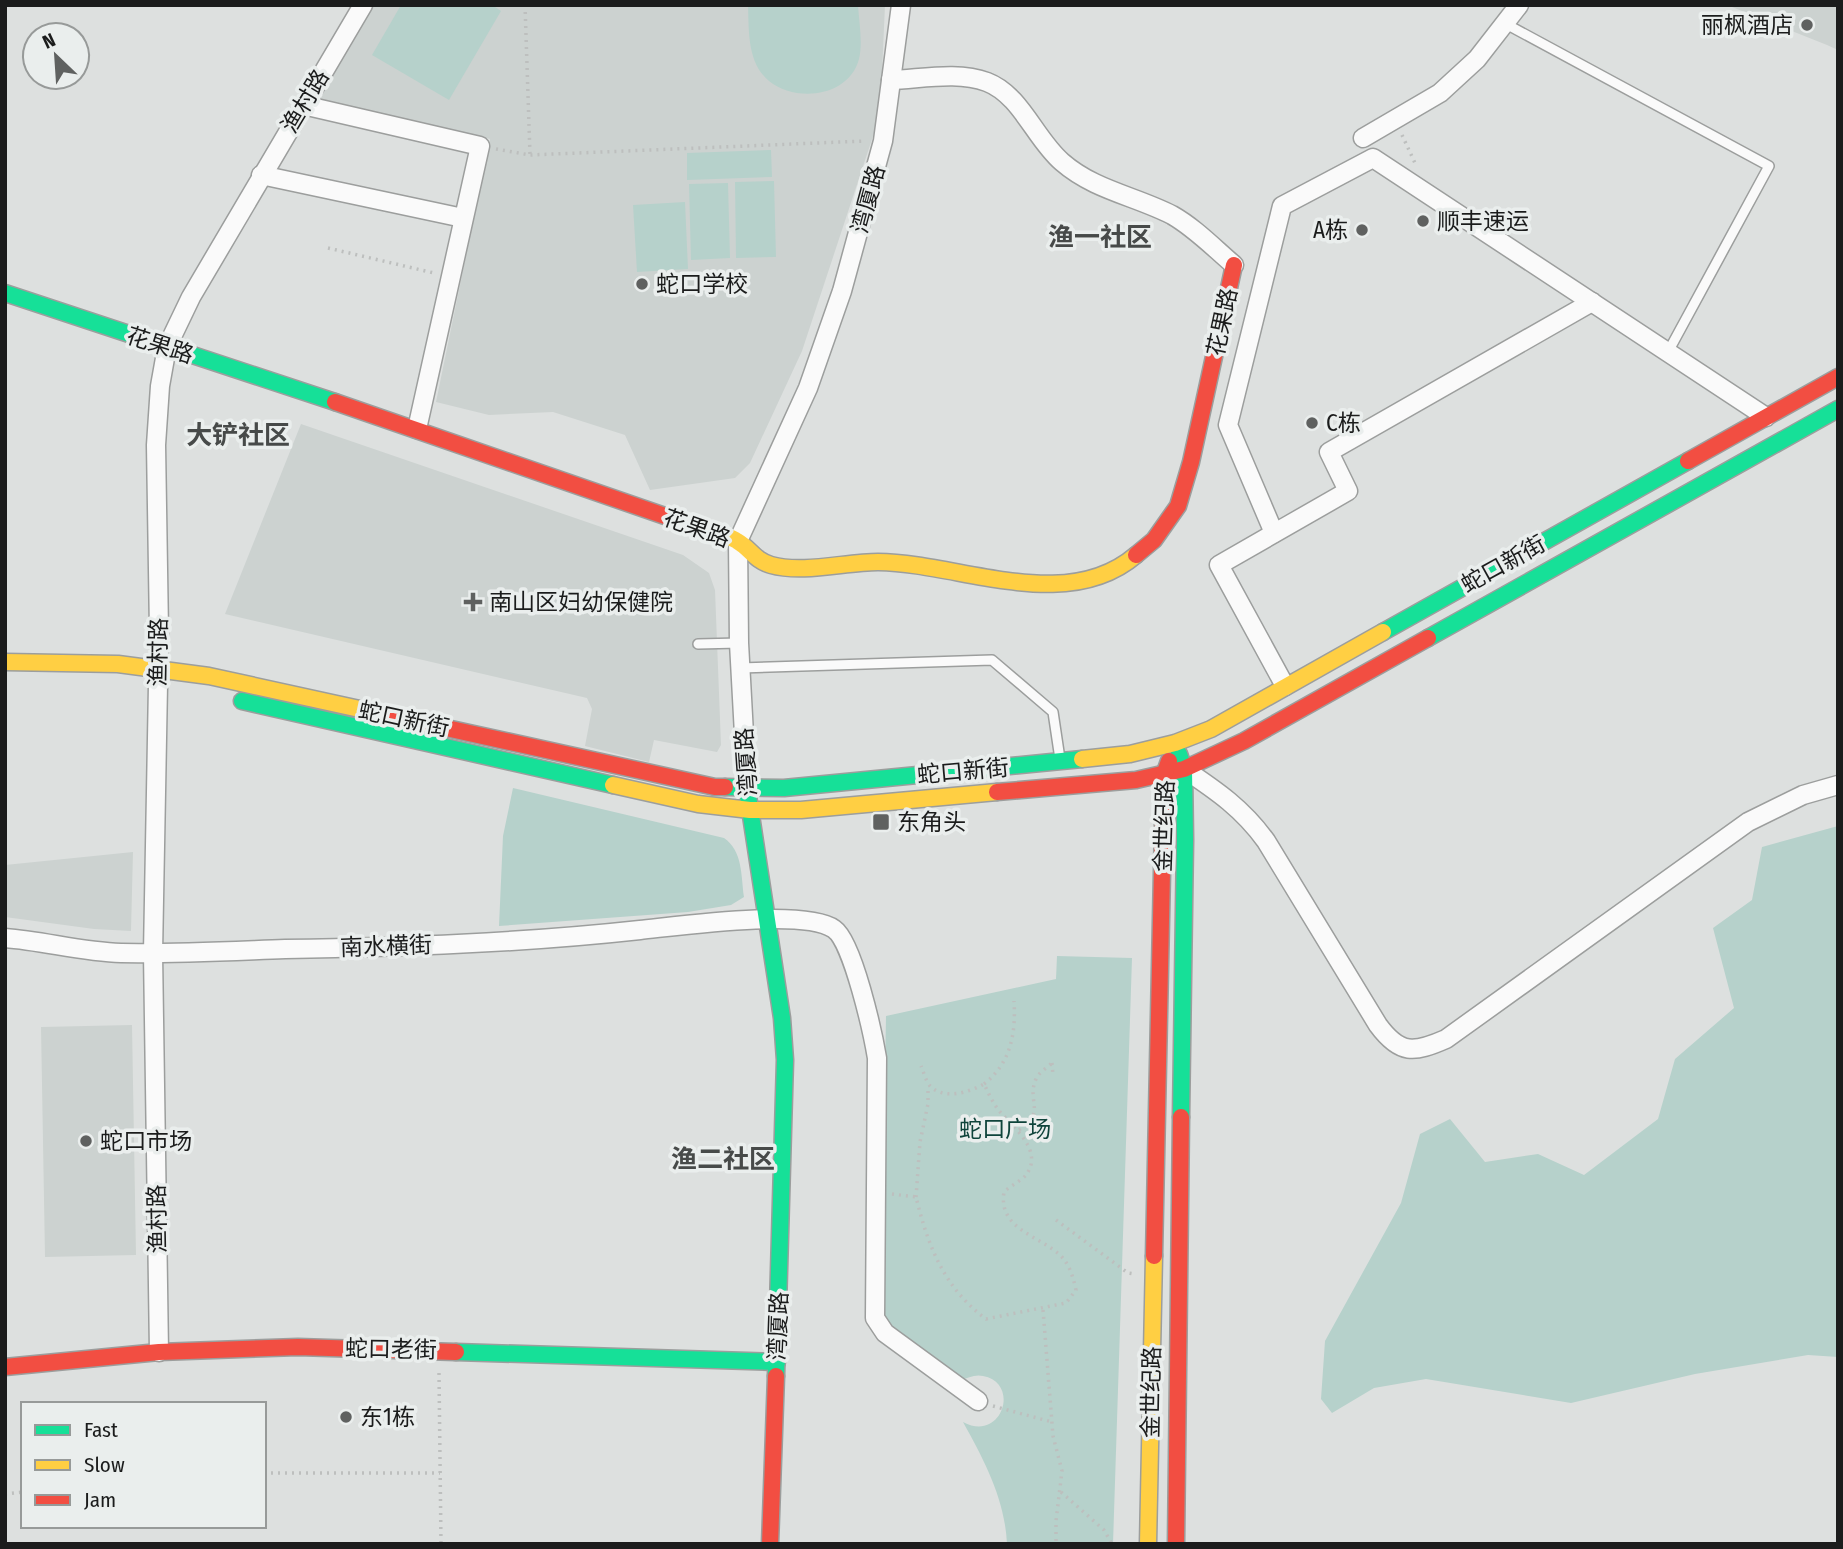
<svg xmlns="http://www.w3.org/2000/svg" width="1843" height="1549" font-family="'Fira Sans Condensed','Noto Sans SC',sans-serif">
<rect width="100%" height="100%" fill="#dde0df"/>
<!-- built -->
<g fill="#ccd2d0">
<path d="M 374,5 L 885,5 L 882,72 L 877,124 L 802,351 L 750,463 L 735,478 L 650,490 L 625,435 L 553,412 L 489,415 L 436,402 L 490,139 L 317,98 Z"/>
<path d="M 1727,5 L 1838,5 L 1838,50 L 1827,45 Z"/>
<path d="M 301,424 L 683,555 L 709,573 L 715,590 L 721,745 L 717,752 L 654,740 L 649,762 L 585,746 L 592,709 L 587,698 L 225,614 Z"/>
<path d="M 133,852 L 131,931 L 94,929 L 5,917 L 5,865 Z"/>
<path d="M 132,1025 L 136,1255 L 45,1257 L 41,1027 Z"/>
</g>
<!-- green -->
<g fill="#b6d1cb">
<path d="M 401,5 L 492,5 L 501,11 L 449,100 L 372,55 Z"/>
<path d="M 748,5 L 858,5 C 859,22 863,43 859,59 C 849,97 796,103 769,81 C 747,63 749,30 748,5 Z"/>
<path d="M 771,150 L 772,177 L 687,180 L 687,153 Z"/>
<path d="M 774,181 L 776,257 L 736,258 L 735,182 Z"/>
<path d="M 728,183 L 730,258 L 691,260 L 689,184 Z"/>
<path d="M 685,202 L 688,269 L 637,272 L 633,205 Z"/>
<path d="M 513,788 L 724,838 C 743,851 741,876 744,897 L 731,905 L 688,912 L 499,926 L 503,836 Z"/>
<path d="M 1838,826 L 1838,1357 L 1808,1355 L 1695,1374 L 1571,1403 L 1426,1379 L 1374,1388 L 1332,1413 L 1321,1399 L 1325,1341 L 1401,1203 L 1420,1134 L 1450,1119 L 1485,1162 L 1538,1154 L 1584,1175 L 1658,1119 L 1675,1059 L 1734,1008 L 1713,928 L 1752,900 L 1762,847 Z"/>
<path d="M 1057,956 L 1132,958 L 1113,1544 L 1007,1544 C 1005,1499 984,1460 963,1422 C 1002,1443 1021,1383 983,1376 C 975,1374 968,1378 960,1380 L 887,1326 L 881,1315 L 886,1016 L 1056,979 Z"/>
</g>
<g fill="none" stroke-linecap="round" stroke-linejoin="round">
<defs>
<g id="lane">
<path d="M 1506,24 L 1769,166 L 1668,352"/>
<path d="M 698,644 L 739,643"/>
<path d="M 740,668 L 992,660 L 1053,712 L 1060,759"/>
</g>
<g id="street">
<path d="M 891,80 C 921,79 958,71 987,82 C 1021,95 1035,139 1062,162 C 1094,190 1135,196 1172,215 C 1195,228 1214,248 1234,265"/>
<path d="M 303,105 L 480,146 L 417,429"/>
<path d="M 1363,138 L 1440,93 L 1477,59 L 1519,5"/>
<path d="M 261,175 L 463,218"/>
<path d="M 1274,533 L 1228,425 L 1282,206 L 1373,158 L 1766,417"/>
<path d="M 1285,686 L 1219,565 L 1348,491 L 1329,452 L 1592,302"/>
<path d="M 1184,769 C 1217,791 1243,809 1266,841 L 1378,1025 C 1400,1055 1414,1053 1446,1039 L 1748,822 L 1803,795 L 1838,785"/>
<path d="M 747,789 L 739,643 L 738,541 L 808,388 L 842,291 L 883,141 L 901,5"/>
<path d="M 5,938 C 44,941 82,952 121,953 C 175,954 231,951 285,949 C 403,947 522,943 640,930 C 679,926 804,908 834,929 C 853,942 873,1034 877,1058 L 875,1318 L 885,1333 L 978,1401"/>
<path d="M 159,1352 L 153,953 L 159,631 L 156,445 L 160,386 L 167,347 L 191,297 L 363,5"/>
</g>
<g id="fast">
<path d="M 5,293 L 335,402"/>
<path d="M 1383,632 L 1688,461"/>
<path d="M 1428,638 L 1838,409"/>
<path d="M 242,701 L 613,785"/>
<path d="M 1179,754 L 1184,769 L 1185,840 L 1181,1117"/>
<path d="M 725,787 L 784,788 L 1082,759"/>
<path d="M 748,796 L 782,1018 L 785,1060 L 776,1376"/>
<path d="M 456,1352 L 777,1362"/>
</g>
<g id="slow">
<path d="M 717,534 C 724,536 732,537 737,541 C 751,549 754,560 771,565 C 803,574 845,562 878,562 C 960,563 1066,615 1136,555"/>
<path d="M 5,662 L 118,664 L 209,676 L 387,715"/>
<path d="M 1082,759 L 1130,754 L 1175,743 L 1211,729 L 1383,632"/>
<path d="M 613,785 L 698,804 L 750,810 L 801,810 L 997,792"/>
<path d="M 1148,1544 L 1154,1256"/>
</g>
<g id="jam">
<path d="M 335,402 L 717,534"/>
<path d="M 1688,461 L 1838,377"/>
<path d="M 1136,555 L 1154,540 L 1178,506 L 1191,462 L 1234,265"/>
<path d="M 387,715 L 715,787 L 725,787"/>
<path d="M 997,792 L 1136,780 L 1184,769 L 1244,741 L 1428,638"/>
<path d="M 1154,1256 L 1164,775 L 1169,761"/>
<path d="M 5,1367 L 159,1352 L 298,1347 L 456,1352"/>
<path d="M 770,1544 L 776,1376"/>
<path d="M 1176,1544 L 1181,1117"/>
</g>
</defs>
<!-- lane casing -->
<use href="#lane" stroke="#9c9e9d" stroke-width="12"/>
<!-- street casing -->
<use href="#street" stroke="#9c9e9d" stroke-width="21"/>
<!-- fast casing -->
<use href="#fast" stroke="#9c9e9d" stroke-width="19"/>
<!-- slow casing -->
<use href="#slow" stroke="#9c9e9d" stroke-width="19"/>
<!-- jam casing -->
<use href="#jam" stroke="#9c9e9d" stroke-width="19"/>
<!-- path -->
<g stroke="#bdbfbe" stroke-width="3.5" stroke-dasharray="2 5" stroke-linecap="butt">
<path d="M 525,5 L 530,155"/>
<path d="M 1402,135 L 1415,163"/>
<path d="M 496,149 L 530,155 L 865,141"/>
<path d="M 328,248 L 434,273"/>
<path d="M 1052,1063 L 1053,1076"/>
<path d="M 984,1084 C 1011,1063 1016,1033 1014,1001"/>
<path d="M 1019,1130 C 1047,1112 1026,1101 1036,1079 C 1038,1073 1047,1068 1052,1063"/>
<path d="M 892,1194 L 916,1197 C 928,1246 944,1288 986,1319 L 1066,1303 L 1076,1290 C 1073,1277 1070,1265 1060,1255 C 1038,1235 998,1229 1004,1192 C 1010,1186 1021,1181 1026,1175 C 1044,1151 1014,1128 1001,1113 C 993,1104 989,1094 984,1084 C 969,1092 946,1100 931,1087 C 926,1082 924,1073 921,1066"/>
<path d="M 916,1197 L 920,1142 L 928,1104 L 928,1086"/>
<path d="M 1056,1220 L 1128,1273 L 1134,1274"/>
<path d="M 1043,1310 L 1053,1436 L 1062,1471 L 1056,1521 L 1056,1544"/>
<path d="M 439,1373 L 441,1544"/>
<path d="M 993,1406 L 1052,1422"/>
<path d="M 264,1473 L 440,1473"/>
<path d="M 1061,1492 L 1104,1530 L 1112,1544"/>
<path d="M 5,1494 L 23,1492"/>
</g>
<!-- lane -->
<use href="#lane" stroke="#fafafa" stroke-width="9"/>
<!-- street -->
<use href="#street" stroke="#fafafa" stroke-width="18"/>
<!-- fast -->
<use href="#fast" stroke="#16e098" stroke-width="16"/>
<!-- slow -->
<use href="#slow" stroke="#ffcf43" stroke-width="16"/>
<!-- jam -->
<use href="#jam" stroke="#f24e42" stroke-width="16"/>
</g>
<!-- markers -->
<g fill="#5f6160" stroke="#eaeeed" stroke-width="2.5">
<circle cx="1807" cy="25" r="7"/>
<circle cx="1423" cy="221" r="7"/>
<circle cx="1362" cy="230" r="7"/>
<circle cx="642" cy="284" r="7"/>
<circle cx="1312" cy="423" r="7"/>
<path d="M469.5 591.5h7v7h7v7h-7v7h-7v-7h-7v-7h7z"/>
<rect x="872" y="813" width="18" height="18" rx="3.5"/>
<circle cx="86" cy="1141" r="7"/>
<circle cx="346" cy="1417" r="7"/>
</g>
<g text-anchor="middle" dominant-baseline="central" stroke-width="7" stroke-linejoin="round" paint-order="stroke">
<!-- poi labels -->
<g font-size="23" fill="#1b1c1c" stroke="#eaeeed" text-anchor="start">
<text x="1793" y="25" text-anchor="end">丽枫酒店</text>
<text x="1437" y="221">顺丰速运</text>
<text x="1348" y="230" text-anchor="end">A栋</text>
<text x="656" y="284">蛇口学校</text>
<text x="1326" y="423">C栋</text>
<text x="489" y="602">南山区妇幼保健院</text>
<text x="897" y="822">东角头</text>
<text x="100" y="1141">蛇口市场</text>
<text x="360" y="1417">东1栋</text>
</g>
<!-- street labels -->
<g font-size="23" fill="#1b1c1c" stroke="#eaeeed">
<text transform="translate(305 101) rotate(-59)">渔村路</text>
<text transform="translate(868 199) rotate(-75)">湾厦路</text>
<text transform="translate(1222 322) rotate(-78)">花果路</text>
<text transform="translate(160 345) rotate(18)">花果路</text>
<text transform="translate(697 528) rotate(20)">花果路</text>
<text transform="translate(1503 564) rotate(-29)">蛇口新街</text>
<text transform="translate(158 652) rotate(-89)">渔村路</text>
<text transform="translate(404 719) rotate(12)">蛇口新街</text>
<text transform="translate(746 762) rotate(-94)">湾厦路</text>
<text transform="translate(963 771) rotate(-5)">蛇口新街</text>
<text transform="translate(1164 826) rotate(-88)">金世纪路</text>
<text transform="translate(386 946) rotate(-2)">南水横街</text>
<text transform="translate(157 1219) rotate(-91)">渔村路</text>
<text transform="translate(778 1326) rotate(-88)">湾厦路</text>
<text transform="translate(391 1349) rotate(1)">蛇口老街</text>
<text transform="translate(1151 1392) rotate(-89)">金世纪路</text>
</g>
<!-- park labels -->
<g font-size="23" fill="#0f443b" stroke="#eaeeed">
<text x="1005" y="1129">蛇口广场</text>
</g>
<!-- quarter labels -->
<g font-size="26" font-weight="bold" fill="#474a49" stroke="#eaeeed">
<text x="1100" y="237">渔一社区</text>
<text x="238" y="435">大铲社区</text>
<text x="723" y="1159">渔二社区</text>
</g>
</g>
<!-- border -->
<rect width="1843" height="1549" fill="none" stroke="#1b1c1c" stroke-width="14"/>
<!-- legend -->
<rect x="21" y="1402" width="245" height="126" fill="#eaeeed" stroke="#979a99" stroke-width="2"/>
<rect x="35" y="1425" width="35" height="10" fill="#16e098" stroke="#979a99" stroke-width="2"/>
<text x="84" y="1437" font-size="21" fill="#1b1c1c">Fast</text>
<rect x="35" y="1460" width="35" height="10" fill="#ffcf43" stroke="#979a99" stroke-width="2"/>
<text x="84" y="1472" font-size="21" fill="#1b1c1c">Slow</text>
<rect x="35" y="1495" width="35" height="10" fill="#f24e42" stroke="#979a99" stroke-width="2"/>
<text x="84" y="1507" font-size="21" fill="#1b1c1c">Jam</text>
<!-- north arrow -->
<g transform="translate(56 56) rotate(335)"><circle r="33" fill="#eaeeed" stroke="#979a99" stroke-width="2"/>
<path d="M0-5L12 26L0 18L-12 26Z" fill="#5f6160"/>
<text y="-10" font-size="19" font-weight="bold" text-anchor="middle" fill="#1b1c1c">N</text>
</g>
</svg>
